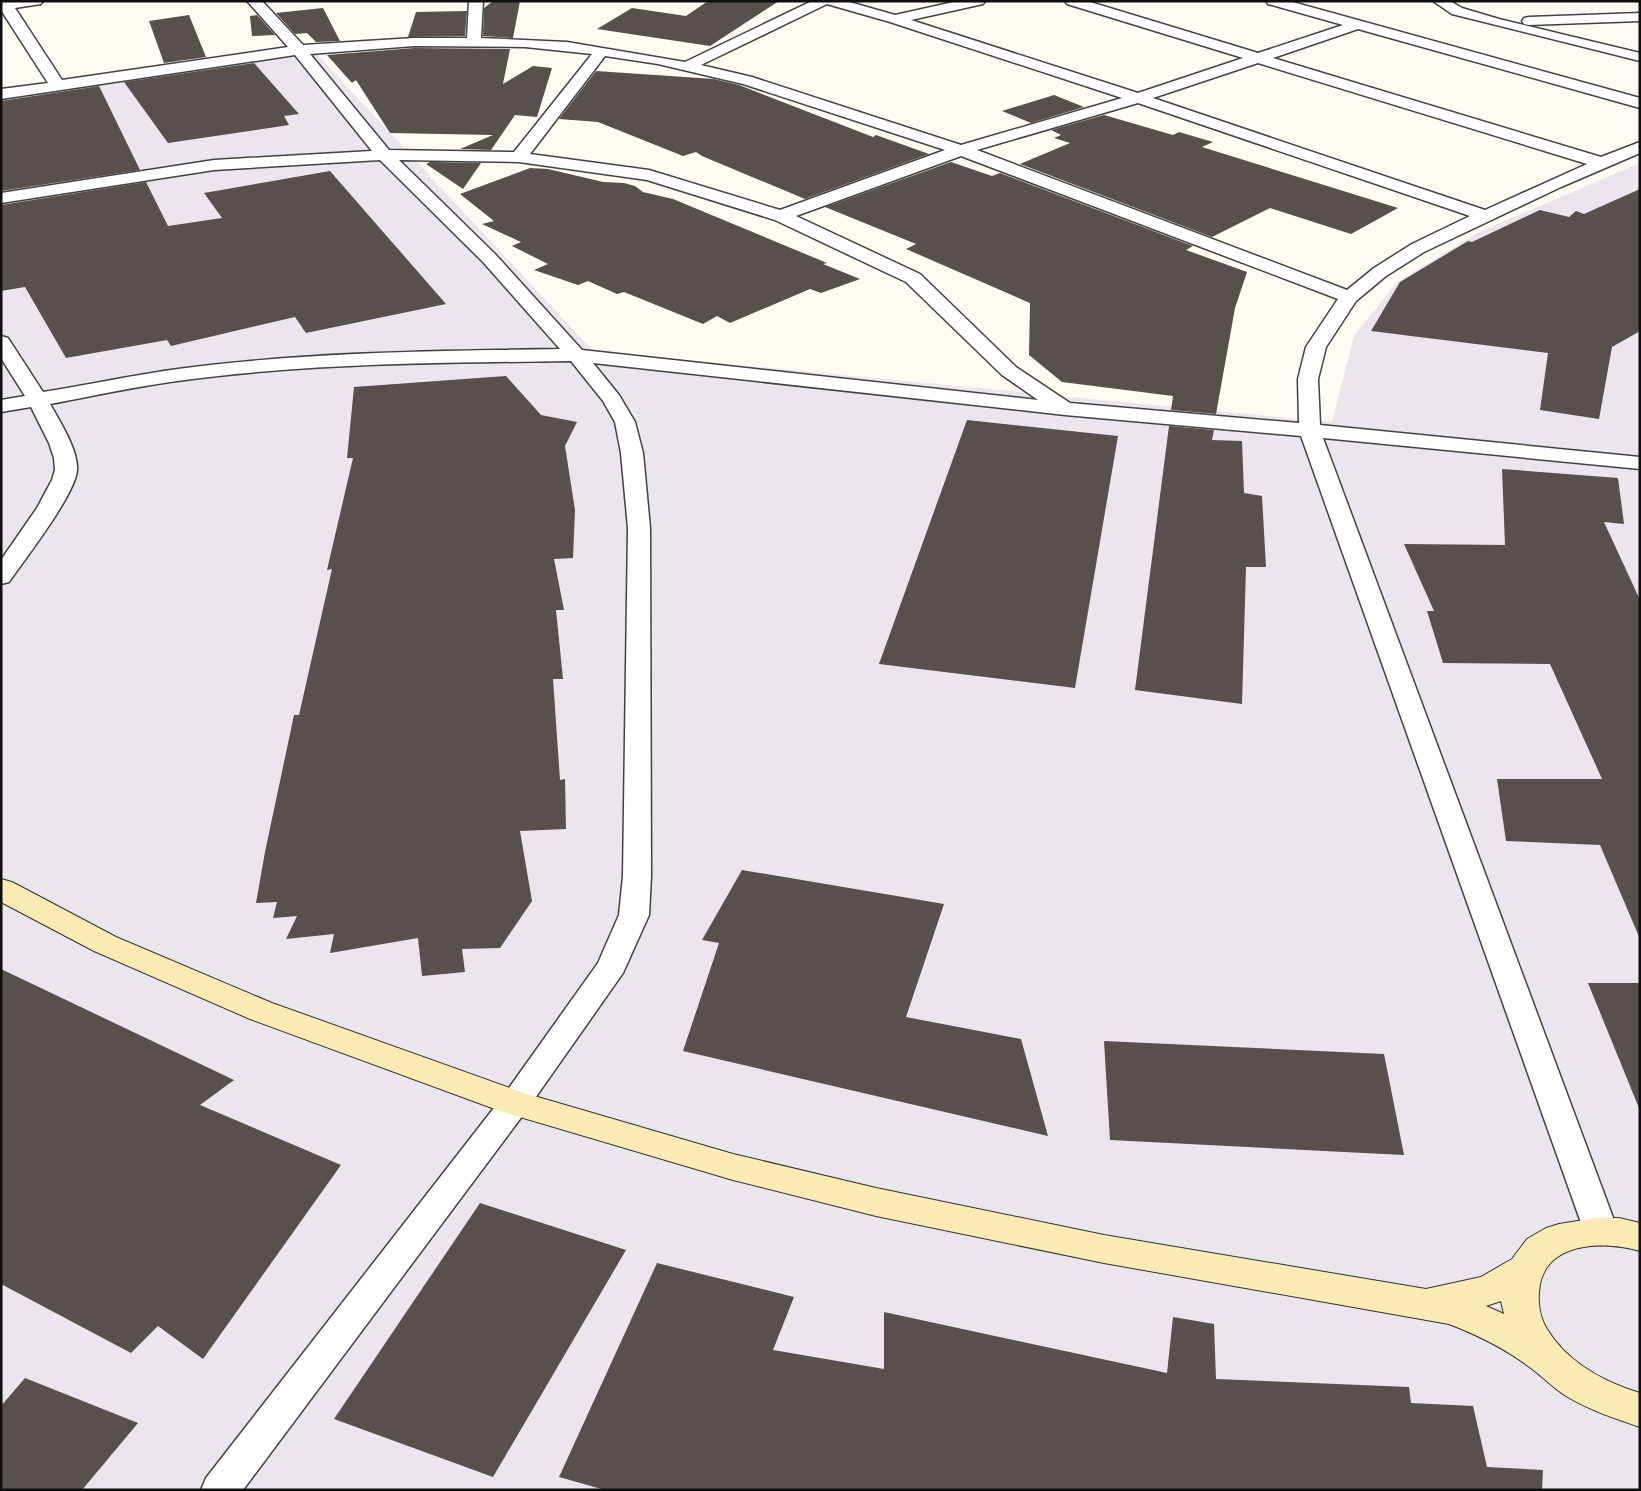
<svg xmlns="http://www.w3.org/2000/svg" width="1641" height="1491" font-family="Georgia,serif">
<rect width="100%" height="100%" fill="#fefbf3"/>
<!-- industrial -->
<path fill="#ebe5ed" d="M 314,51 L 593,351 L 1332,422 L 1354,336 L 1397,282 L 1479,232 L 1640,163 L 1640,1490 L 1,1490 L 1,99 Z"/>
<!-- building -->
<g fill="#57504c">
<path d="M 493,1 L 520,1 L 513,38 L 483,36 L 484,8 Z"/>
<path d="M 708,1 L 779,1 L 710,46 L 597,29 L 632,8 L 686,16 Z"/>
<path d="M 323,8 L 340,41 L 316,42 L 307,33 L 295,34 L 276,13 Z"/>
<path d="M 467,11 L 465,36 L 408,37 L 416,12 Z"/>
<path d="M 189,15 L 206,57 L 164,63 L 149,21 Z"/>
<path d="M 257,15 L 275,35 L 252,36 L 250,16 Z"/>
<path d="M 414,48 L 510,49 L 503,84 L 533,66 L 552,68 L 537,117 L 515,115 L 491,150 L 460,149 L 493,135 L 390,133 L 356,80 L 352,83 L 327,55 Z"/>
<path d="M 254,63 L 299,114 L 284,116 L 289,125 L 168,143 L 124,82 Z"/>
<path d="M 596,71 L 714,79 L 739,85 L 873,137 L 876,135 L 929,154 L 805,199 L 702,156 L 696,152 L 683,156 L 598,122 L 559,119 Z"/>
<path d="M 99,86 L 140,170 L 1,191 L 1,101 Z"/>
<path d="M 1054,95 L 1084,107 L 1031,123 L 1002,111 Z"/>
<path d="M 1104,115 L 1173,135 L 1179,132 L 1213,142 L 1202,147 L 1398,208 L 1351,234 L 1270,208 L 1212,237 L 1020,164 L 1070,143 L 1054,138 L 1061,135 L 1051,130 Z"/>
<path d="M 430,162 L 481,163 L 463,189 L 426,164 Z"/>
<path d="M 951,162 L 992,176 L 1000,173 L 1193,246 L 1186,250 L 1247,272 L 1235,308 L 1216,414 L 1171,410 L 1173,396 L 1062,382 L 1029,355 L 1030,303 L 906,249 L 916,244 L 825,207 Z"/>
<path d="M 530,168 L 548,169 L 603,182 L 624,183 L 635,186 L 643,192 L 673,199 L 827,263 L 823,264 L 860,279 L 821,293 L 810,289 L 730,323 L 717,316 L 703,324 L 624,292 L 617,294 L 588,281 L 578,285 L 534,270 L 548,264 L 512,246 L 521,242 L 482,224 L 494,221 L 460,194 Z"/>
<path d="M 330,171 L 446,304 L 306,333 L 295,317 L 171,346 L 167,340 L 66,358 L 25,287 L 1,291 L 1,205 L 146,182 L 168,226 L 222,218 L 204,193 Z"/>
<path d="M 1640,189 L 1640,331 L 1612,347 L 1599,419 L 1540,410 L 1548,353 L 1371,331 L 1400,282 L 1468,241 L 1472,242 L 1540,210 L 1569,217 L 1576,211 L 1584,214 Z"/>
<path d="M 506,376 L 541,415 L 577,422 L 565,446 L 575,510 L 573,558 L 554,559 L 564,610 L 556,610 L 563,679 L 553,679 L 560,780 L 565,779 L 566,829 L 520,831 L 532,901 L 500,948 L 462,949 L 465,972 L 422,976 L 418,938 L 330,953 L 334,934 L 286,939 L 297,916 L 273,918 L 277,902 L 256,903 L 265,852 L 294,715 L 299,715 L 332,569 L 327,570 L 353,458 L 347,458 L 354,387 Z"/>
<path d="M 967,420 L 1118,436 L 1075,688 L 879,664 Z"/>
<path d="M 1169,426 L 1214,430 L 1212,440 L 1242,441 L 1244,493 L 1262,496 L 1266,567 L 1246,567 L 1242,704 L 1135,690 Z"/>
<path d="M 1502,469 L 1618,478 L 1624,524 L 1604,522 L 1640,600 L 1640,939 L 1600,845 L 1506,841 L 1497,779 L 1602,779 L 1550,664 L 1443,663 L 1427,611 L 1434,611 L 1404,544 L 1505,545 Z"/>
<path d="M 742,870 L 944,904 L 906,1017 L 1021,1039 L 1048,1136 L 683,1051 L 719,943 L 702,940 Z"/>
<path d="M 1,969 L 234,1080 L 200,1105 L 341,1165 L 203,1359 L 158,1326 L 131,1353 L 1,1284 Z"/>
<path d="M 1588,983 L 1640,983 L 1640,1107 L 1639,1108 Z"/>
<path d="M 1104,1041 L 1384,1054 L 1404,1155 L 1110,1140 Z"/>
<path d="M 480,1203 L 626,1250 L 493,1477 L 334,1419 Z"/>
<path d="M 657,1263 L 794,1297 L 773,1350 L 884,1369 L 884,1312 L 1167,1373 L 1173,1317 L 1214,1324 L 1216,1379 L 1409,1387 L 1411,1403 L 1473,1406 L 1487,1467 L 1543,1470 L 1542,1490 L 605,1490 L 559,1477 Z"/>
<path d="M 25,1378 L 138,1423 L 82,1490 L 1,1490 L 1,1406 Z"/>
</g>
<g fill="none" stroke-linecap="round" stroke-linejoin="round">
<defs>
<g id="street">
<path d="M 43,1 L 41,4 L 15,8 L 62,80 L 288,47 L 247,1 L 262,1 L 303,45 L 414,38 L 467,38 L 469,1 L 483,1 L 481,38 L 567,42 L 685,62 L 812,1 L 846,1 L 895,15 L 958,1 L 985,1 L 983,4 L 911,20 L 1138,93 L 1243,58 L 1067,4 L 1065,1 L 1087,1 L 1258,53 L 1343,25 L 1268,4 L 1266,1 L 1289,1 L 1640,98 L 1640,108 L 1358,29 L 1273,58 L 1601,157 L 1640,142 L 1640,153 L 1561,187 L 1424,252 L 1386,276 L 1356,301 L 1326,347 L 1318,379 L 1320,425 L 1640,457 L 1640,469 L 1323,438 L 1618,1231 L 1613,1241 L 1601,1245 L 1589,1241 L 1584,1231 L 1301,436 L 1065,415 L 593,363 L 619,395 L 635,422 L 643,453 L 650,528 L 651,876 L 649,915 L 623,973 L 526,1111 L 243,1490 L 201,1490 L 206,1478 L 504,1095 L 598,963 L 619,915 L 623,876 L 628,528 L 621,453 L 615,422 L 603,401 L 571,361 C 439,363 307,363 177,381 C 134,387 92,396 50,404 C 59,420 79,451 77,471 C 74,496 25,559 9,582 L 1,584 L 1,560 L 37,508 L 52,480 L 55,470 L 54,458 L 49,443 L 31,407 L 1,412 L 1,400 L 25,396 L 1,358 L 1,336 L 8,338 L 43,392 C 88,385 133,375 178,369 C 305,352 432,351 560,349 L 483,262 L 380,160 L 214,170 L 1,203 L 1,193 L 214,160 L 372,151 L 295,55 L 1,99 L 1,89 L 48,83 L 1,10 L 1,2 ZM 827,4 L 890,22 L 1122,98 L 961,145 L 752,77 L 701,65 ZM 414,46 L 525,47 L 592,54 L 514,152 L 389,150 L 310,54 ZM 605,56 L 658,64 L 743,84 L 945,150 L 780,210 L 649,170 L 530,154 ZM 1258,63 L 1587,164 L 1485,210 L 1153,98 ZM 1138,103 L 1470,216 L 1412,244 L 1374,268 L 1347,290 L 977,150 ZM 961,156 L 1338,299 L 1306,347 L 1298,379 L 1299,423 L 1070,403 L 1016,367 L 920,274 L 796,216 ZM 399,160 L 519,162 L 647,180 L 775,220 L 906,282 L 1002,375 L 1038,400 L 582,350 L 495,254 Z"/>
<path d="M 1433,1 L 1450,1 L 1462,8 L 1499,19 L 1640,53 L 1640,61 L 1452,14 Z"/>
<path d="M 1640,13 L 1640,21 L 1529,25 L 1524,24 L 1522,21 L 1524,18 L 1529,17 Z"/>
</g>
<path id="secondary" d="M 1,879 L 12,882 L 116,937 L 272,1003 L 524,1093 L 733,1154 L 876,1188 L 1104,1235 L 1426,1289 L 1481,1277 L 1512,1259 L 1527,1239 L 1546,1228 L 1559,1224 L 1597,1218 L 1619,1218 L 1640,1223 L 1640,1251 C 1602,1240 1542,1242 1539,1292 C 1538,1304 1540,1318 1547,1329 C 1567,1362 1604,1382 1640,1393 L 1640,1427 C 1614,1418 1589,1410 1566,1396 C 1555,1389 1546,1380 1536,1372 C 1510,1351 1480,1336 1449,1324 L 1104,1263 L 876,1216 L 733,1180 L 503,1112 L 250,1019 L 94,951 L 1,902 ZM 1501,1301 L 1504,1314 L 1486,1306 Z"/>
</defs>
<!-- street casing -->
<use href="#street" stroke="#424242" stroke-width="3"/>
<!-- secondary casing -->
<use href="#secondary" stroke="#313131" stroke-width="2"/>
<!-- street -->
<use href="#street" fill="#fff" fill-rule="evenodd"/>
<!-- secondary -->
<use href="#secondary" fill="#f9ebb3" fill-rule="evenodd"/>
</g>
<!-- border -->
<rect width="1641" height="1491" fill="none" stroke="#0f0f0f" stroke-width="5"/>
</svg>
